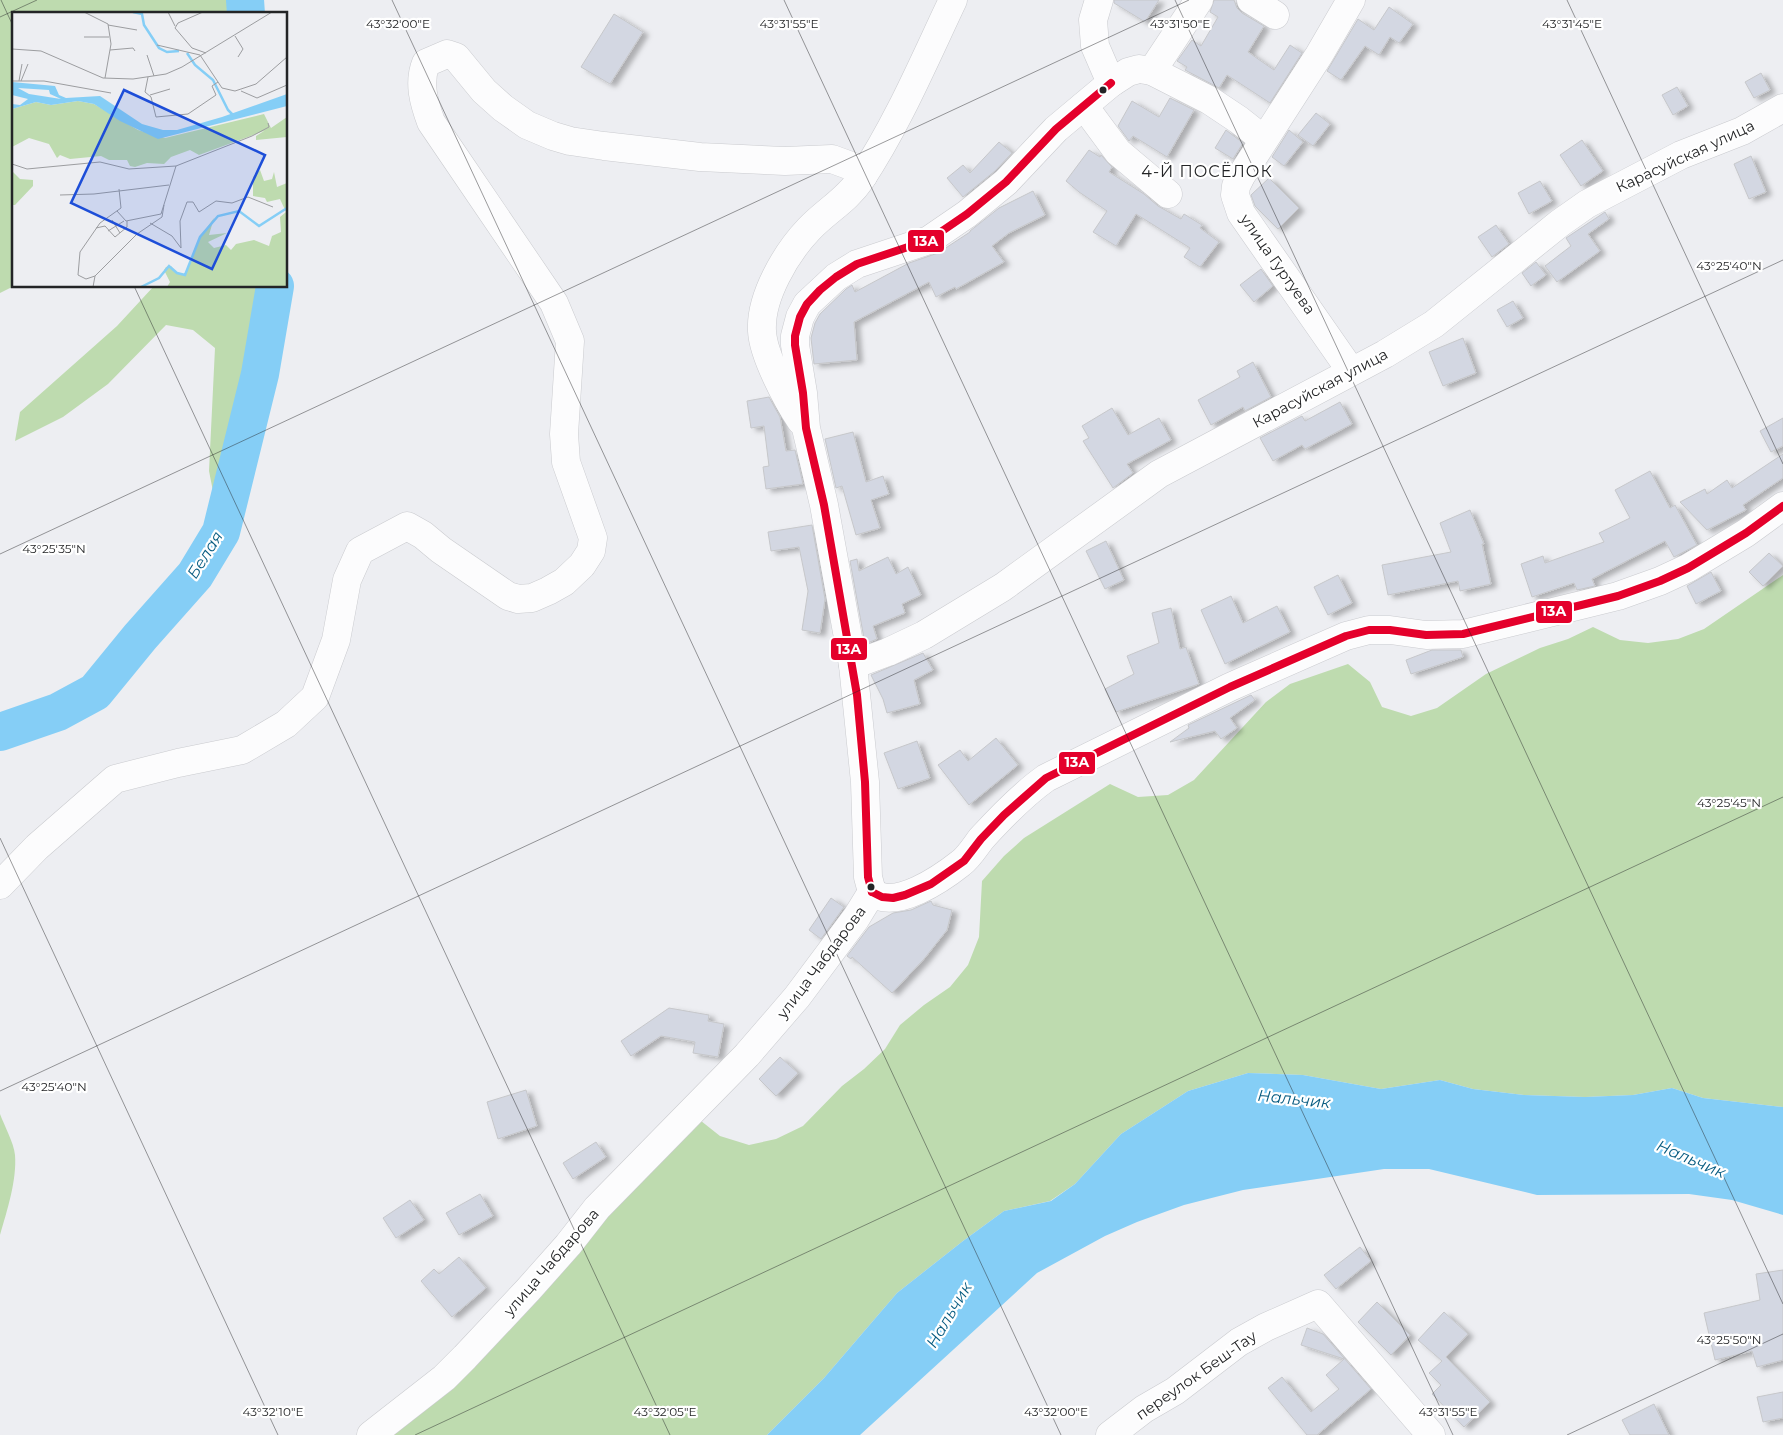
<svg xmlns="http://www.w3.org/2000/svg" width="1783" height="1435" font-family="Montserrat,sans-serif">
<defs>
<filter id="shadow"><feDropShadow dx="5.5" dy="3" stdDeviation="2.5" flood-color="#0004"/></filter>
</defs>
<rect width="100%" height="100%" fill="#edeef2"/>
<!-- forest -->
<g fill="#bedbaf">
<path d="M 0,0 L 245,0 L 246,14 L 14,14 L 14,286 L 0,293 Z"/>
<path d="M 154,286 L 275,286 L 260,374 L 221,532 L 209,471 L 215,348 L 193,330 L 166,325 L 108,384 L 63,417 L 15,441 L 20,412 L 117,326 Z"/>
<path d="M 1783,575 L 1783,1107 L 1703,1098 L 1672,1088 L 1633,1095 L 1585,1097 L 1524,1095 L 1473,1089 L 1440,1080 L 1381,1089 L 1303,1075 L 1248,1073 L 1188,1091 L 1121,1134 L 1075,1184 L 1050,1201 L 1004,1211 L 963,1241 L 897,1293 L 824,1378 L 767,1435 L 371,1435 L 691,1113 L 720,1136 L 749,1145 L 776,1139 L 803,1126 L 842,1086 L 864,1069 L 885,1049 L 900,1025 L 924,1005 L 950,987 L 968,965 L 979,937 L 982,881 L 1004,856 L 1024,838 L 1110,784 L 1138,797 L 1168,795 L 1194,780 L 1266,702 L 1290,684 L 1348,664 L 1370,682 L 1382,707 L 1411,716 L 1437,708 L 1486,674 L 1540,648 L 1568,639 L 1593,627 L 1620,640 L 1648,643 L 1678,639 L 1704,629 Z"/>
<path d="M 0,1114 C 4,1125 14,1143 15,1155 C 17,1180 7,1211 0,1235 Z"/>
</g>
<!-- water -->
<path fill="#85cef6" d="M 1248,1073 L 1303,1075 L 1381,1089 L 1440,1080 L 1473,1089 L 1524,1095 L 1585,1097 L 1633,1095 L 1672,1088 L 1703,1098 L 1783,1107 L 1783,1215 L 1732,1200 L 1689,1194 L 1537,1195 L 1429,1169 L 1384,1169 L 1243,1190 L 1184,1205 L 1137,1222 L 1105,1236 L 1037,1273 L 860,1435 L 767,1435 L 824,1378 L 897,1293 L 963,1241 L 1004,1211 L 1051,1201 L 1075,1184 L 1121,1134 L 1188,1091 Z"/>
<g fill="none" stroke-linecap="round" stroke-linejoin="round">
<!-- river -->
<g stroke="#85cef6" stroke-width="38">
<path d="M 245,0 L 246,14"/>
<path d="M 0,732 L 58,712 L 95,692 L 140,637 L 195,575 L 221,532 L 260,374 L 275,286"/>
</g>
</g>
<!-- building -->
<g fill="#d3d7e2" stroke="#c6c7ca" filter="url(#shadow)">
<path d="M 1114,0 L 1159,0 L 1145,22 L 1114,3 Z"/>
<path d="M 1214,0 L 1234,0 L 1237,8 L 1242,13 L 1264,26 L 1248,52 L 1274,70 L 1290,45 L 1302,53 L 1270,103 L 1227,75 L 1219,88 L 1185,70 L 1187,67 L 1177,61 L 1192,40 L 1201,46 L 1218,17 L 1210,12 Z"/>
<path d="M 1389,7 L 1413,24 L 1399,43 L 1390,37 L 1379,55 L 1365,46 L 1341,80 L 1327,71 L 1358,19 L 1374,30 Z"/>
<path d="M 614,14 L 643,32 L 610,84 L 581,67 Z"/>
<path d="M 1761,73 L 1770,90 L 1754,98 L 1745,82 Z"/>
<path d="M 1677,87 L 1688,106 L 1673,115 L 1662,95 Z"/>
<path d="M 1170,98 L 1194,110 L 1167,157 L 1133,136 L 1129,141 L 1118,126 L 1132,101 L 1159,117 Z"/>
<path d="M 1316,113 L 1330,124 L 1313,146 L 1298,135 Z"/>
<path d="M 1226,130 L 1243,143 L 1233,159 L 1215,148 Z"/>
<path d="M 1289,130 L 1303,142 L 1284,166 L 1272,157 Z"/>
<path d="M 1582,140 L 1603,171 L 1581,186 L 1560,155 Z"/>
<path d="M 999,142 L 1012,153 L 995,171 L 963,197 L 947,178 L 963,165 L 970,173 Z"/>
<path d="M 1089,150 L 1100,157 L 1101,155 L 1112,167 L 1109,172 L 1144,194 L 1158,206 L 1181,219 L 1184,214 L 1202,225 L 1200,228 L 1219,242 L 1200,267 L 1184,257 L 1190,248 L 1136,214 L 1116,246 L 1093,232 L 1107,211 L 1079,192 L 1066,181 Z"/>
<path d="M 1751,156 L 1766,192 L 1749,199 L 1734,164 Z"/>
<path d="M 1269,178 L 1299,208 L 1278,229 L 1255,206 L 1251,195 Z"/>
<path d="M 1540,181 L 1552,201 L 1529,214 L 1518,193 Z"/>
<path d="M 1033,191 L 1045,215 L 1009,233 L 992,246 L 1004,262 L 956,289 L 955,287 L 936,297 L 929,282 L 854,322 L 857,360 L 814,364 L 811,338 L 815,323 L 820,314 L 846,289 L 852,285 L 855,292 L 909,263 L 938,253 L 970,232 L 970,231 L 999,208 Z"/>
<path d="M 1605,212 L 1609,219 L 1588,234 L 1600,251 L 1557,282 L 1545,266 L 1571,246 L 1566,238 Z"/>
<path d="M 1496,225 L 1509,244 L 1492,257 L 1478,237 Z"/>
<path d="M 1536,262 L 1546,275 L 1531,286 L 1522,273 Z"/>
<path d="M 1261,269 L 1273,286 L 1254,302 L 1240,285 Z"/>
<path d="M 1513,301 L 1523,318 L 1507,327 L 1497,310 Z"/>
<path d="M 1463,338 L 1476,373 L 1443,386 L 1429,352 Z"/>
<path d="M 1253,362 L 1271,397 L 1245,411 L 1243,407 L 1211,425 L 1198,400 L 1240,377 L 1237,371 Z"/>
<path d="M 769,397 L 780,417 L 786,451 L 795,450 L 803,484 L 766,489 L 763,467 L 769,466 L 764,426 L 751,428 L 747,401 Z"/>
<path d="M 1340,402 L 1352,424 L 1305,449 L 1302,445 L 1273,461 L 1260,438 L 1302,416 L 1305,421 Z"/>
<path d="M 1112,408 L 1128,435 L 1159,418 L 1171,440 L 1127,464 L 1133,473 L 1113,488 L 1083,441 L 1089,438 L 1082,426 Z"/>
<path d="M 1783,418 L 1783,446 L 1771,452 L 1760,431 Z"/>
<path d="M 853,432 L 866,482 L 883,476 L 889,494 L 871,500 L 880,528 L 856,535 L 842,486 L 836,488 L 825,439 Z"/>
<path d="M 1783,454 L 1783,478 L 1743,505 L 1746,510 L 1707,530 L 1680,502 L 1705,489 L 1707,494 L 1727,480 L 1732,488 Z"/>
<path d="M 1650,471 L 1670,508 L 1675,505 L 1697,545 L 1674,557 L 1665,541 L 1592,579 L 1595,586 L 1577,590 L 1574,583 L 1532,597 L 1521,564 L 1543,556 L 1545,563 L 1604,542 L 1599,533 L 1630,518 L 1615,490 Z"/>
<path d="M 1470,510 L 1484,544 L 1482,544 L 1491,584 L 1460,591 L 1458,581 L 1388,595 L 1382,565 L 1451,552 L 1440,523 Z"/>
<path d="M 812,525 L 825,599 L 820,633 L 802,630 L 808,591 L 799,547 L 771,551 L 768,532 Z"/>
<path d="M 1106,541 L 1124,580 L 1105,589 L 1086,551 Z"/>
<path d="M 1769,553 L 1783,566 L 1763,586 L 1749,572 Z"/>
<path d="M 888,557 L 896,574 L 908,567 L 921,595 L 902,604 L 905,613 L 873,626 L 877,639 L 865,644 L 850,561 L 857,559 L 859,571 Z"/>
<path d="M 1711,572 L 1721,591 L 1696,604 L 1687,586 Z"/>
<path d="M 1338,575 L 1352,603 L 1328,615 L 1314,587 Z"/>
<path d="M 1231,596 L 1243,623 L 1277,606 L 1290,632 L 1225,664 L 1201,610 Z"/>
<path d="M 1171,608 L 1180,649 L 1186,647 L 1199,684 L 1116,712 L 1105,689 L 1134,674 L 1127,656 L 1159,643 L 1152,613 Z"/>
<path d="M 1432,650 L 1461,650 L 1463,657 L 1411,674 L 1406,660 Z"/>
<path d="M 923,653 L 933,670 L 914,680 L 920,704 L 887,713 L 883,699 L 871,675 Z"/>
<path d="M 1251,695 L 1255,700 L 1230,718 L 1237,728 L 1221,739 L 1215,731 L 1170,742 L 1189,728 L 1188,725 Z"/>
<path d="M 996,738 L 1018,765 L 969,805 L 938,765 L 960,750 L 968,761 Z"/>
<path d="M 917,741 L 930,778 L 898,789 L 884,753 Z"/>
<path d="M 831,898 L 844,907 L 821,939 L 809,930 Z"/>
<path d="M 931,901 L 933,905 L 952,910 L 947,930 L 924,959 L 892,993 L 852,957 L 851,959 L 847,956 L 869,927 L 893,913 L 911,910 Z"/>
<path d="M 669,1008 L 709,1015 L 708,1021 L 724,1024 L 718,1057 L 693,1053 L 695,1042 L 661,1036 L 631,1056 L 621,1041 Z"/>
<path d="M 780,1057 L 798,1073 L 776,1096 L 759,1079 Z"/>
<path d="M 526,1090 L 537,1126 L 498,1139 L 487,1102 Z"/>
<path d="M 596,1142 L 606,1157 L 573,1179 L 563,1163 Z"/>
<path d="M 480,1194 L 493,1216 L 459,1235 L 446,1213 Z"/>
<path d="M 410,1200 L 424,1220 L 396,1238 L 383,1218 Z"/>
<path d="M 1360,1247 L 1371,1261 L 1336,1289 L 1324,1275 Z"/>
<path d="M 459,1257 L 486,1288 L 452,1317 L 421,1281 L 434,1269 L 439,1274 Z"/>
<path d="M 1783,1270 L 1783,1360 L 1757,1367 L 1752,1351 L 1715,1360 L 1704,1313 L 1760,1300 L 1756,1274 Z"/>
<path d="M 1377,1302 L 1410,1335 L 1391,1355 L 1358,1322 Z"/>
<path d="M 1444,1312 L 1468,1334 L 1446,1357 L 1490,1402 L 1464,1427 L 1432,1394 L 1441,1385 L 1429,1373 L 1442,1361 L 1418,1340 Z"/>
<path d="M 1307,1328 L 1323,1334 L 1371,1389 L 1317,1435 L 1307,1435 L 1268,1388 L 1282,1377 L 1311,1412 L 1339,1389 L 1326,1375 L 1344,1359 L 1301,1345 Z"/>
<path d="M 1783,1392 L 1783,1418 L 1763,1422 L 1757,1397 Z"/>
<path d="M 1654,1404 L 1669,1435 L 1630,1435 L 1622,1420 Z"/>
</g>
<g fill="none" stroke-linecap="round" stroke-linejoin="round">
<defs>
<g id="minor">
<path d="M 1099,0 L 1093,20 L 1095,46 L 1111,83"/>
<path d="M 1251,0 L 1275,15"/>
<path d="M 1351,0 L 1319,55 L 1241,176 L 1236,186 L 1235,195 L 1241,213 L 1351,371"/>
<path d="M 1152,71 L 1199,0"/>
<path d="M 1084,106 L 1118,152 L 1168,194"/>
<path d="M 801,421 C 787,400 763,355 762,331 C 760,297 786,253 809,229 C 826,211 847,200 861,179 C 898,123 924,61 953,0"/>
<path d="M 853,665 L 888,652 L 924,635 L 1003,587 L 1159,474 L 1385,354 L 1434,324 L 1560,223 L 1587,204 L 1681,155 L 1742,131 L 1783,108"/>
<path d="M 0,885 L 37,847 L 115,779 L 178,763 L 242,750 L 286,724 L 315,697 L 336,640 L 347,580 L 360,551 L 407,526 L 423,535 L 441,550 L 508,596 L 518,599 L 532,598 L 548,591 L 564,582 L 582,565 L 591,551 L 593,538 L 566,462 L 564,434 L 570,341 L 554,303 L 431,122 C 424,103 418,83 426,63 L 447,54 L 456,57 L 484,91 L 503,108 L 527,125 L 553,136 L 570,141 L 604,146 L 700,157 L 785,161 L 832,159 L 851,166 L 863,176"/>
<path d="M 872,892 L 868,877 L 865,782 L 853,665 L 824,505 L 806,428 L 803,393 L 795,345 L 795,336 L 800,317 L 807,304 L 836,277 L 857,264 L 929,240 L 967,214 L 1006,182 L 1056,129 L 1111,83 L 1128,72 L 1139,69 L 1152,71 L 1209,100 L 1239,120 L 1263,139"/>
<path d="M 872,892 C 895,911 942,878 961,863 C 969,857 975,847 981,839 C 1001,817 1022,795 1046,778 L 1230,687 L 1346,636 L 1369,630 L 1390,630 L 1426,635 L 1463,634 L 1618,596 L 1660,581 L 1688,568 L 1746,533 L 1783,506"/>
<path d="M 371,1435 L 444,1378 L 465,1357 L 528,1290 L 568,1245 L 597,1208 L 747,1055 L 797,997 L 856,918 L 872,892"/>
<path d="M 1110,1435 L 1144,1409 L 1175,1391 L 1239,1342 L 1266,1327 L 1318,1304 L 1431,1435"/>
</g>
</defs>
<!-- minor casing -->
<use href="#minor" stroke="#cacbcf" stroke-width="29"/>
<!-- minor -->
<use href="#minor" stroke="#fcfcfd" stroke-width="28"/>
<defs>
<g id="bus-1">
<path d="M 872,892 L 882,897 L 893,898 L 905,895 L 931,884 L 964,861 L 981,839 L 1004,815 L 1046,778 L 1230,687 L 1346,636 L 1369,630 L 1390,630 L 1426,635 L 1463,634 L 1618,596 L 1660,581 L 1688,568 L 1746,533 L 1783,506"/>
<path d="M 872,892 L 868,877 L 865,782 L 857,695 L 824,505 L 806,428 L 803,393 L 795,345 L 795,336 L 800,317 L 807,304 L 820,290 L 836,277 L 857,264 L 929,240 L 967,214 L 1006,182 L 1056,129 L 1111,83"/>
</g>
</defs>
<!-- bus-1 casing -->
<use href="#bus-1" stroke="#fff" stroke-width="11"/>
<!-- bus-1 -->
<use href="#bus-1" stroke="#e4002b" stroke-width="8"/>
</g>
<!-- ticks -->
<path fill="none" stroke="#232426" stroke-width="1" stroke-opacity="0.45" d="M 1,0 L 14,28M 392,0 L 1061,1435M 784,0 L 1453,1435M 1175,0 L 1783,1304M 1567,0 L 1783,464M 0,17 L 37,0M 134,286 L 670,1435M 0,554 L 1189,0M 0,838 L 278,1435M 0,1091 L 1783,260M 415,1435 L 1783,797M 1567,1435 L 1783,1334"/>
<!-- markers -->
<g fill="#232426" stroke="#fff" stroke-width="2">
<circle cx="1103" cy="90" r="4.5"/>
<circle cx="871" cy="887" r="4.5"/>
</g>
<g text-anchor="middle" dominant-baseline="central" stroke-width="4.5" stroke-linejoin="round" paint-order="stroke">
<!-- street labels -->
<g font-size="15" fill="#232426" stroke="#fff">
<text transform="translate(1685 156) rotate(-25)">Карасуйская улица</text>
<text transform="translate(1278 264) rotate(55)">улица Гуртуева</text>
<text transform="translate(1320 388) rotate(-28)">Карасуйская улица</text>
<text transform="translate(821 962) rotate(-53)">улица Чабдарова</text>
<text transform="translate(551 1262) rotate(-49)">улица Чабдарова</text>
<text transform="translate(1196 1375) rotate(-35)">переулок Беш-Тау</text>
</g>
<!-- neighbourhood labels -->
<g font-size="16" letter-spacing="1" fill="#232426" stroke="#fff">
<text x="1207" y="171">4-Й ПОСЁЛОК</text>
</g>
<!-- water labels -->
<g font-size="16" font-style="italic" fill="#085c81" stroke="#fff">
<text transform="translate(205 555) rotate(-58)">Белая</text>
<text transform="translate(1294 1099) rotate(6)">Нальчик</text>
<text transform="translate(1691 1159) rotate(23)">Нальчик</text>
<text transform="translate(949 1315) rotate(-59)">Нальчик</text>
</g>
</g>
<!-- overview -->
<g transform="translate(12 12)">
<rect width="275" height="275" fill="#edeef2"/>
<path d="M 66,89 L 82,92 L 126,118 L 153,126 L 252,102 L 259,116 L 275,105 L 275,125 L 244,128 L 244,124 L 252,119 L 187,143 L 178,138 L 159,145 L 152,152 L 135,151 L 123,155 L 118,154 L 115,148 L 97,148 L 89,144 L 58,147 L 48,143 L 45,146 L 37,132 L 17,126 L 0,135 L 0,97 L 24,90 L 39,93 ZM 248,158 L 252,169 L 260,167 L 262,160 L 265,175 L 275,171 L 275,275 L 155,275 L 158,270 L 152,258 L 154,255 L 159,254 L 165,261 L 173,263 L 188,225 L 202,206 L 197,223 L 215,221 L 196,230 L 202,236 L 214,233 L 219,238 L 224,232 L 242,228 L 257,234 L 260,224 L 269,220 L 268,205 L 274,200 L 268,187 L 255,190 L 253,186 L 241,184 L 241,165 ZM 0,159 L 8,167 L 21,168 L 21,174 L 3,193 L 0,193 Z" fill="#bedbaf"/>
<path d="M 0,70 L 43,74 L 47,83 L 54,86 L 88,84 L 130,112 L 151,118 L 165,118 L 210,105 L 275,82 L 275,94 L 146,127 L 108,109 L 82,92 L 66,89 L 39,93 L 24,90 L 0,97 L 0,92 L 8,93 L 16,87 L 0,83 ZM 6,76 L 37,78 L 38,82 L 49,87 L 17,82 Z" fill="#85cef6" fill-rule="evenodd"/>
<path fill="none" stroke="#85cef6" stroke-width="2.5" d="M 121,0 L 130,2 L 132,13 L 147,36 L 155,40 L 167,39M 175,41 L 183,53 L 201,68 L 216,98 L 221,103M 129,275 L 147,266 L 157,254 L 165,261 L 173,263 L 188,225 L 206,204 L 227,199 L 247,214 L 275,196"/>
<path fill="none" stroke="#9c9da0" stroke-width="1" d="M 72,0 L 96,12 L 99,32 L 93,66M 156,0 L 163,14M 191,0 L 166,11 L 163,16 L 180,36 L 194,41M 96,13 L 125,18M 223,24 L 231,37 L 226,45M 72,25 L 97,25M 145,33 L 188,43 L 210,76 L 223,79 L 244,72 L 275,45M 0,37 L 29,39 L 91,66 L 121,67 L 154,62 L 170,55 L 260,0M 98,38 L 121,36 L 123,39M 135,43 L 142,64M 136,65 L 133,80 L 139,85 L 144,105 L 176,102 L 204,83 L 200,74 L 206,70M 0,69 L 32,69 L 99,81M 7,69 L 10,52M 9,69 L 16,52M 229,79 L 245,86 L 275,73M 138,83 L 158,77M 0,152 L 15,157 L 88,150 L 117,157 L 164,154 L 240,124 L 257,115 L 256,111M 48,183 L 82,182 L 157,173M 105,199 L 114,209 L 149,202 L 164,154M 100,208 L 108,221M 138,211 L 160,224 L 169,236 L 168,209 L 175,190 L 181,190 L 187,200 L 204,189 L 220,191 L 236,185 L 261,195M 84,216 L 93,214 L 103,225 L 115,215 L 115,209M 96,219 L 112,209M 83,264 L 125,222 L 150,205 L 152,193M 81,275 L 83,264 L 74,267 L 66,263 L 68,240 L 88,211 L 109,196 L 107,177"/>
<path fill="#1d4ed8" fill-opacity="0.15" stroke="#1d4ed8" stroke-width="2.5" d="M 112,78 L 253,143 L 200,257 L 59,191 Z"/>
<rect width="275" height="275" fill="none" stroke="#232426" stroke-width="2.5"/>
</g>
<g font-size="12" text-anchor="middle" fill="#232426" stroke="#fff" stroke-width="4.5" stroke-linejoin="round" paint-order="stroke">
<text x="398" y="28">43°32'00"E</text>
<text x="789" y="28">43°31'55"E</text>
<text x="1180" y="28">43°31'50"E</text>
<text x="1572" y="28">43°31'45"E</text>
<text x="1729" y="270">43°25'40"N</text>
<text x="54" y="553">43°25'35"N</text>
<text x="1729" y="807">43°25'45"N</text>
<text x="54" y="1091">43°25'40"N</text>
<text x="1729" y="1344">43°25'50"N</text>
<text x="273" y="1416">43°32'10"E</text>
<text x="665" y="1416">43°32'05"E</text>
<text x="1056" y="1416">43°32'00"E</text>
<text x="1448" y="1416">43°31'55"E</text>
</g>
<g stroke="#fff" stroke-width="2">
<rect x="907" y="229" width="38" height="24" rx="5" fill="#e4002b"/>
<rect x="1535" y="600" width="38" height="24" rx="5" fill="#e4002b"/>
<rect x="830" y="637" width="38" height="24" rx="5" fill="#e4002b"/>
<rect x="1058" y="751" width="38" height="24" rx="5" fill="#e4002b"/>
</g>
<g font-size="14" text-anchor="middle" font-weight="bold" fill="#fff">
<text x="926" y="246">13А</text>
<text x="1554" y="616">13А</text>
<text x="849" y="654">13А</text>
<text x="1077" y="767">13А</text>
</g>
</svg>
